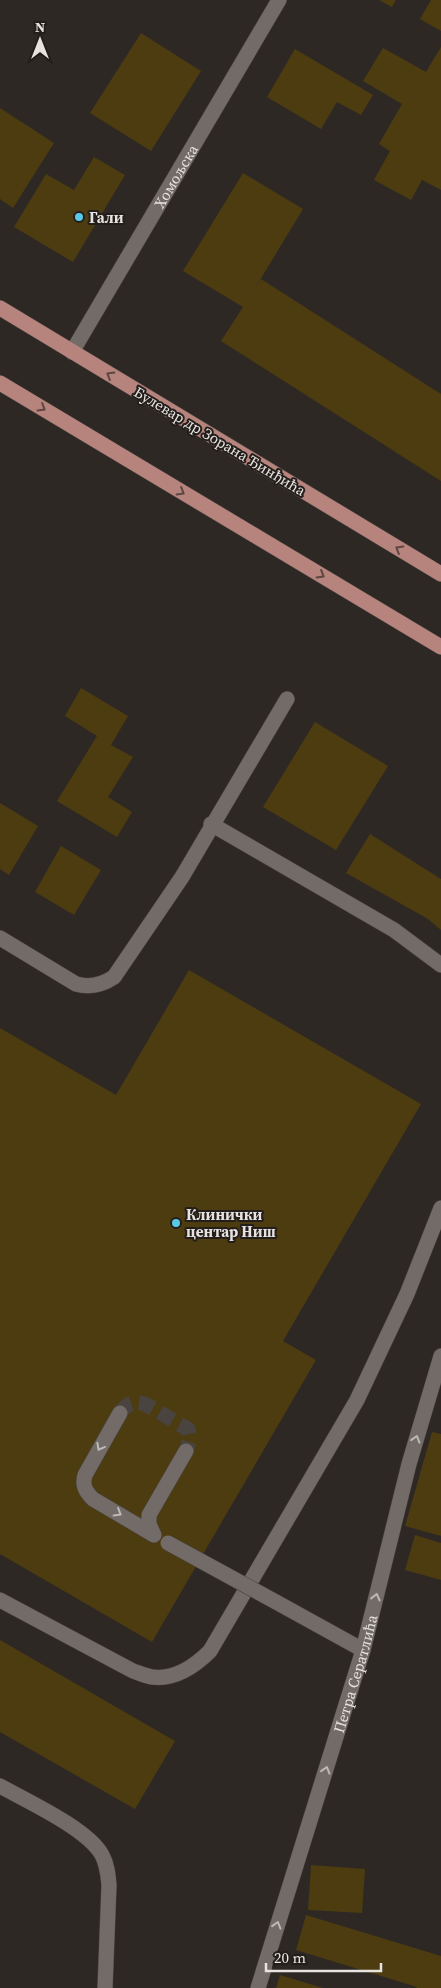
<svg xmlns="http://www.w3.org/2000/svg" width="441" height="1988" font-family="'Source Serif 4',serif">
<rect width="100%" height="100%" fill="#2d2824"/>
<!-- building -->
<g fill="#4c3c10">
<path d="M 379,0 L 396,0 L 392,7 Z"/>
<path d="M 431,0 L 441,0 L 441,31 L 420,19 Z"/>
<path d="M 141,33 L 201,71 L 151,151 L 90,113 Z"/>
<path d="M 441,47 L 441,190 L 422,180 L 411,200 L 374,180 L 390,151 L 379,144 L 402,104 L 363,81 L 383,48 L 426,72 Z"/>
<path d="M 295,49 L 373,95 L 361,115 L 337,102 L 321,129 L 267,97 Z"/>
<path d="M 0,108 L 54,143 L 13,208 L 0,199 Z"/>
<path d="M 94,157 L 125,175 L 73,262 L 14,227 L 46,174 L 74,190 Z"/>
<path d="M 243,173 L 303,209 L 254,290 L 261,279 L 441,394 L 441,481 L 221,341 L 243,307 L 183,271 Z"/>
<path d="M 81,688 L 128,716 L 111,745 L 133,757 L 108,797 L 132,812 L 117,837 L 57,801 L 97,736 L 65,716 Z"/>
<path d="M 315,722 L 388,766 L 336,850 L 263,807 Z"/>
<path d="M 0,803 L 38,826 L 9,875 L 0,869 Z"/>
<path d="M 370,834 L 441,879 L 441,930 L 428,919 L 346,873 Z"/>
<path d="M 61,846 L 101,870 L 74,915 L 35,892 Z"/>
<path d="M 189,970 L 421,1104 L 283,1341 L 316,1360 L 152,1642 L 0,1554 L 0,1028 L 116,1095 Z"/>
<path d="M 432,1432 L 441,1434 L 441,1536 L 405,1526 Z"/>
<path d="M 415,1535 L 441,1543 L 441,1580 L 405,1570 Z"/>
<path d="M 0,1640 L 175,1741 L 135,1809 L 0,1732 Z"/>
<path d="M 311,1865 L 365,1869 L 362,1913 L 308,1910 Z"/>
<path d="M 306,1915 L 441,1956 L 441,1988 L 416,1988 L 417,1987 L 296,1950 Z"/>
<path d="M 280,1975 L 323,1988 L 276,1988 Z"/>
</g>
<g fill="none" stroke-linecap="round" stroke-linejoin="round">
<!-- minor-tunnel -->
<path stroke="#494440" stroke-width="15" stroke-dasharray="15 8" stroke-linecap="butt" d="M 120,1413 C 127,1404 133,1400 145,1404 L 188,1429 L 190,1439 L 186,1451"/>
<defs>
<g id="minor">
<path id="s1" d="M 72,352 L 279,0"/>
<path d="M 211,824 L 394,930 L 441,965"/>
<path d="M 0,938 L 76,984 C 90,988 102,985 114,977 L 182,877 L 287,699"/>
<path d="M 120,1413 L 85,1475 C 82,1485 85,1491 93,1499 L 154,1535 L 149,1524 L 149,1515 L 186,1451"/>
<path d="M 0,1600 L 133,1671 C 139,1673 146,1676 152,1677 C 175,1680 195,1666 210,1651 L 357,1400 L 407,1294 L 441,1208"/>
<path d="M 276,1602 L 363,1650"/>
<path d="M 0,1786 C 27,1801 88,1829 102,1855 C 107,1864 108,1874 109,1885 L 105,1988"/>
<path id="s2" d="M 258,1988 L 363,1650 L 409,1464 L 441,1356"/>
</g>
<g id="major">
<path d="M 0,308 L 441,574"/>
<path d="M 0,383 L 441,647"/>
</g>
</defs>
<!-- minor casing -->
<use href="#minor" stroke="#484340" stroke-width="16"/>
<!-- major casing -->
<use href="#major" stroke="#484340" stroke-width="16"/>
<!-- minor -->
<use href="#minor" stroke="#726b67" stroke-width="15"/>
<!-- major -->
<use href="#major" stroke="#b6837d" stroke-width="15"/>
<defs>
<path id="minor-bridge" d="M 168,1543 L 276,1602"/>
</defs>
<!-- minor-bridge casing -->
<use href="#minor-bridge" stroke="#484340" stroke-width="16" stroke-linecap="butt"/>
<!-- minor-bridge -->
<use href="#minor-bridge" stroke="#726b67" stroke-width="15"/>
</g>
<!-- one-way arrows -->
<defs><path id="oneway-chevron" d="M-2-3.5L2.5 0L-2 3.5" fill="none" stroke-width="1.6" stroke-linecap="round" stroke-linejoin="round" transform="scale(1.25)"/></defs>
<g stroke="#5e4642">
<use href="#oneway-chevron" transform="translate(110 375) rotate(-149)"/>
<use href="#oneway-chevron" transform="translate(42 408) rotate(31)"/>
<use href="#oneway-chevron" transform="translate(181 492) rotate(31)"/>
<use href="#oneway-chevron" transform="translate(399 549) rotate(-149)"/>
<use href="#oneway-chevron" transform="translate(321 575) rotate(31)"/>
</g>
<g stroke="#bdb9b6">
<use href="#oneway-chevron" transform="translate(416 1439) rotate(-73)"/>
<use href="#oneway-chevron" transform="translate(100 1447) rotate(119)"/>
<use href="#oneway-chevron" transform="translate(118 1513) rotate(30)"/>
<use href="#oneway-chevron" transform="translate(376 1597) rotate(-76)"/>
<use href="#oneway-chevron" transform="translate(326 1770) rotate(-73)"/>
<use href="#oneway-chevron" transform="translate(277 1925) rotate(-73)"/>
</g>
<!-- markers -->
<g fill="#59c8e5" stroke="#241e1b" stroke-width="2">
<circle cx="79" cy="217" r="5"/>
<circle cx="176" cy="1223" r="5"/>
</g>
<g text-anchor="middle" dominant-baseline="central" stroke-width="4" stroke-linejoin="round" paint-order="stroke">
<!-- street labels -->
<g font-size="15" fill="#e6e3e0" stroke="#241e1b">
<text stroke="none"><textPath href="#s1" startOffset="204">Хомољска</textPath></text>
<text transform="translate(220 441) rotate(31)">Булевар др Зорана Ђинђића</text>
<text stroke="none"><textPath href="#s2" startOffset="329">Петра Сератлића</textPath></text>
</g>
<!-- poi labels -->
<g font-size="15" font-weight="bold" fill="#e6e3e0" stroke="#241e1b" text-anchor="start">
<text x="89" y="217">Гали</text>
<text x="186" y="1214">Клинички<tspan x="186" dy="17">центар Ниш</tspan></text>
</g>
</g>
<!-- north arrow -->
<g transform="translate(40 40)" stroke="#241e1b" stroke-width="4" paint-order="stroke">
<path d="M0-4L9 19L0 12L-9 19Z" fill="#e6e3e0"/>
<text y="-8" font-size="14" font-weight="bold" text-anchor="middle" fill="#e6e3e0">N</text>
</g>
<!-- scale -->
<path d="M266 1963v8h115v-8" fill="none" stroke="#e6e3e0" stroke-width="2.5"/>
<text x="274" y="1963" font-size="15" fill="#e6e3e0" stroke="#241e1b" stroke-width="4" paint-order="stroke">20 m</text>
</svg>
